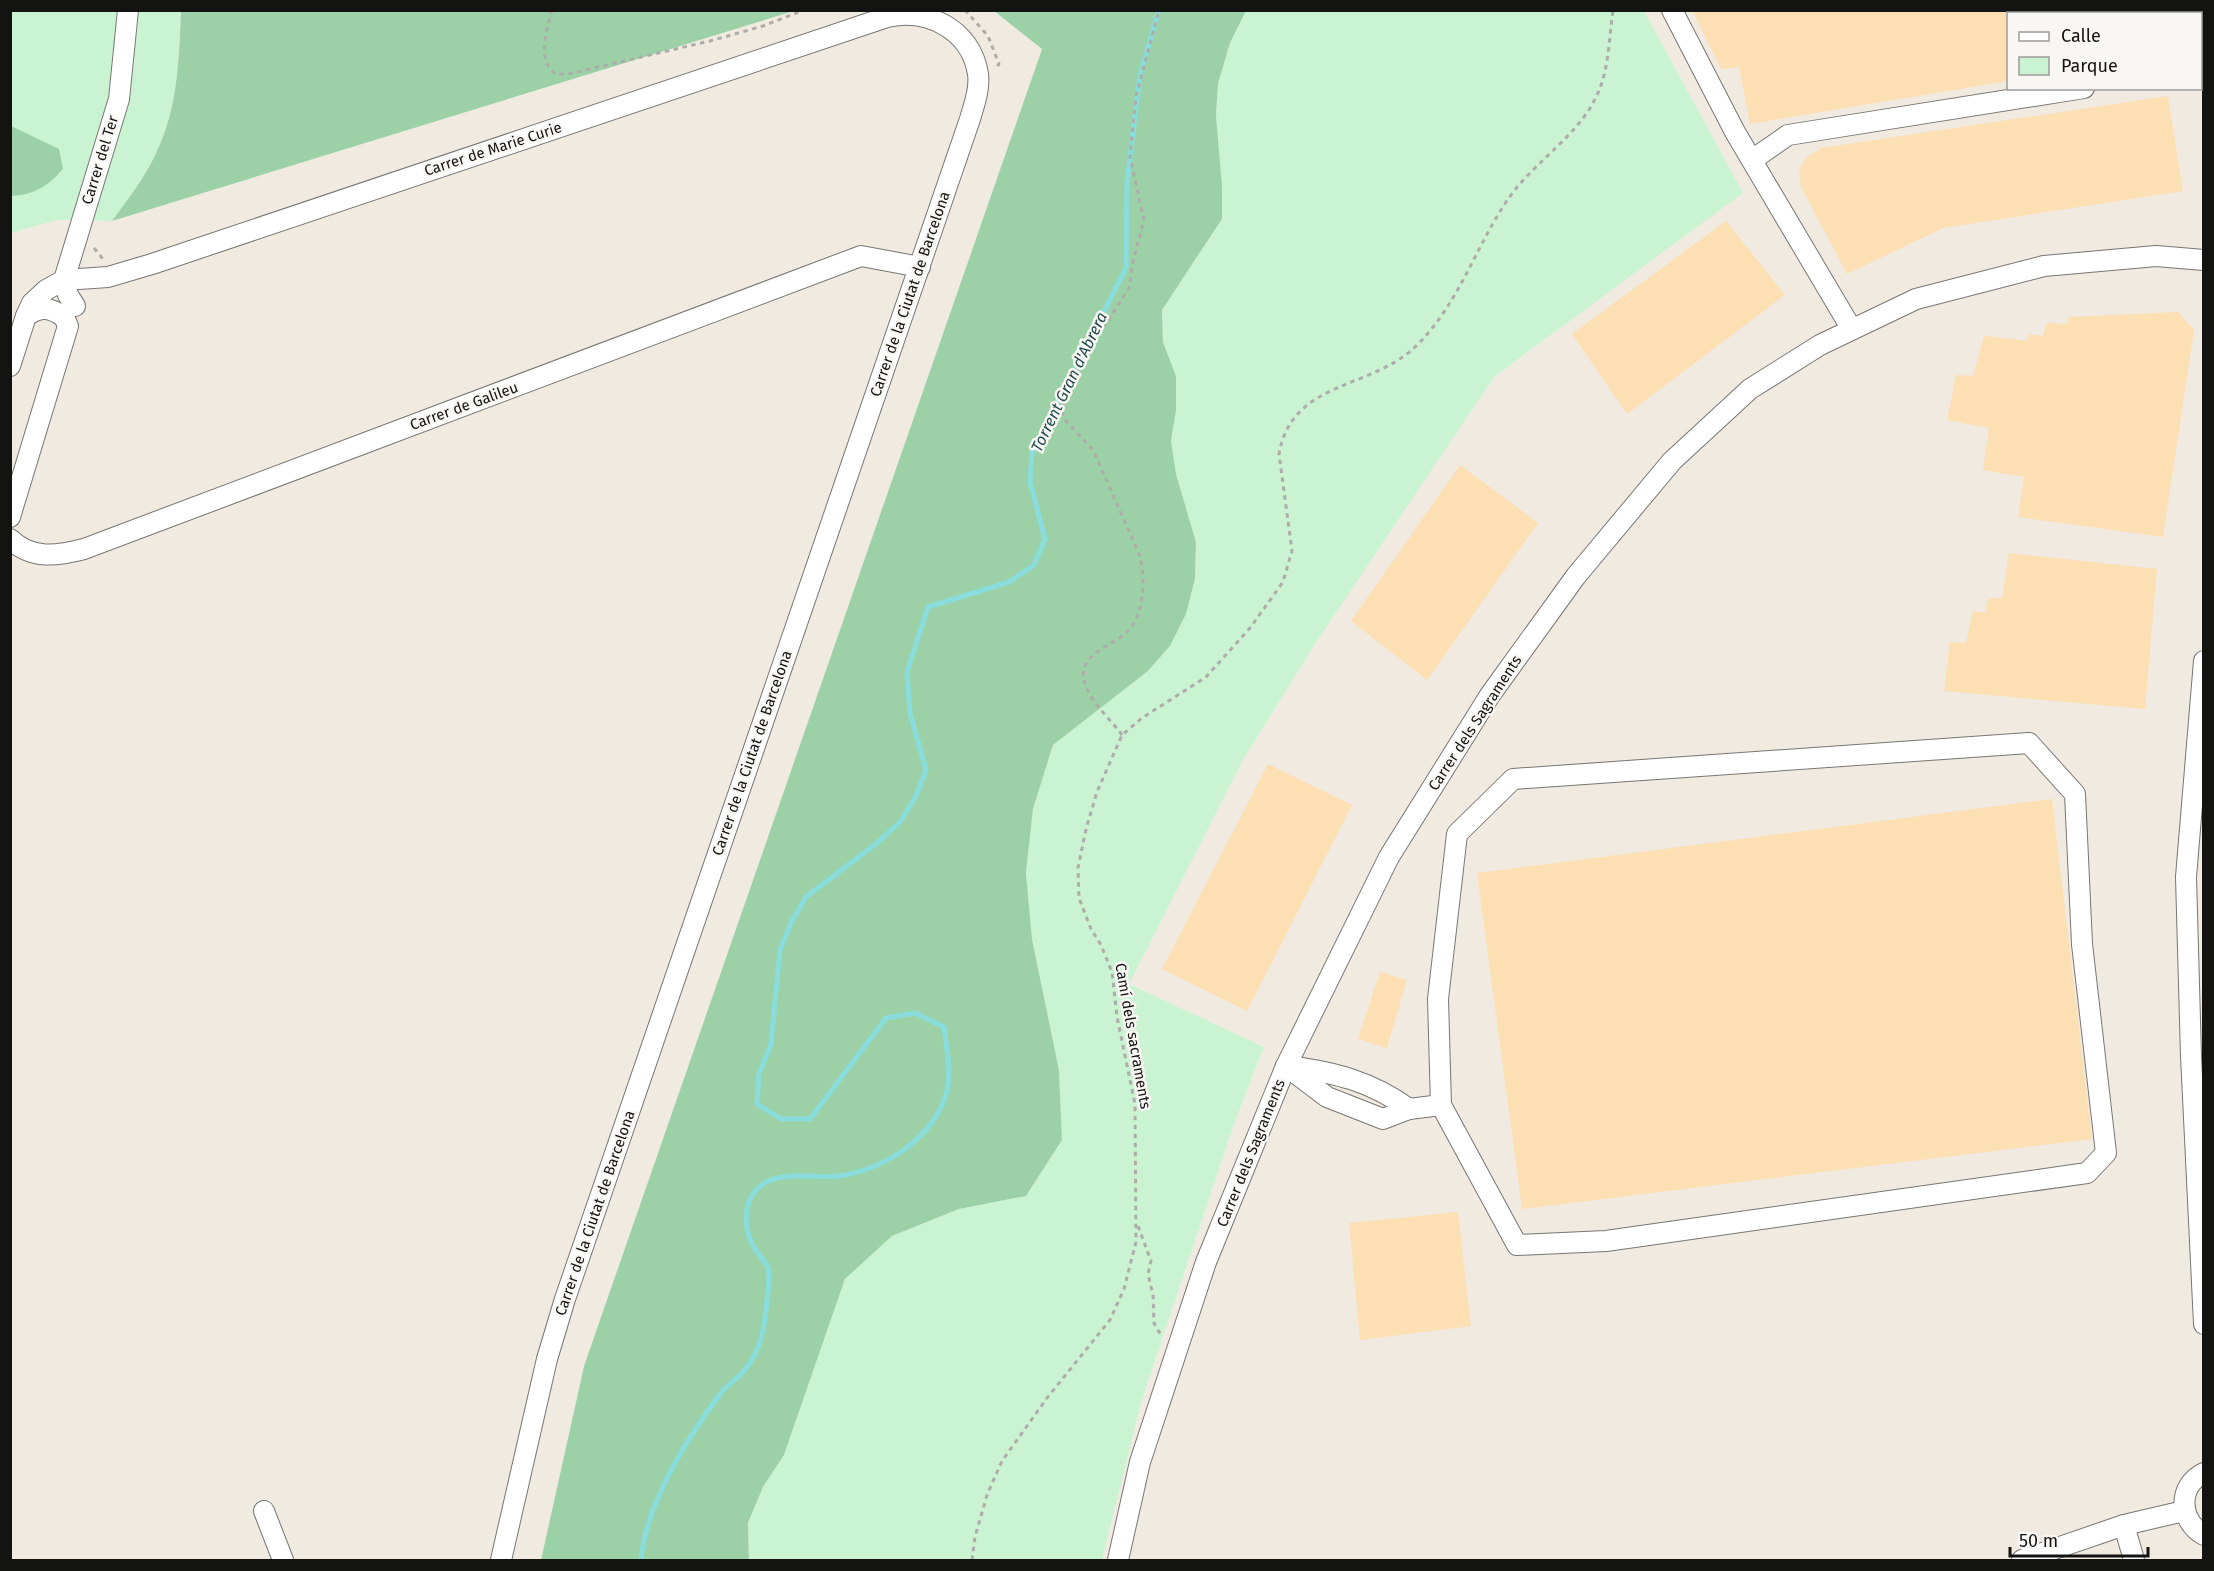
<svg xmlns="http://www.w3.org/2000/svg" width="2214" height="1571" font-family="'Fira Sans',sans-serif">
<rect width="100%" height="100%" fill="#f9f7f4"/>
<!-- built -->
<g fill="#f0eae0" fill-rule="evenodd">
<path d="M 794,11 L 994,11 L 1042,49 L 584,1366 L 541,1560 L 11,1560 L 11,233 L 57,220 L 112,221 Z"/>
<path d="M 1644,11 L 2203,11 L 2203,1560 L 1102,1560 L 1141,1403 L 1234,1124 L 1264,1047 L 1128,984 L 1244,758 L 1319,638 L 1494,377 L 1742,193 ZM 2008,14 L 2200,14 L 2200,88 L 2008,88 Z"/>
</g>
<!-- green -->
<g fill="#caf3d2">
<path d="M 11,11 L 181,11 C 179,58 178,107 157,151 C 146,176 128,199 112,221 L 57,220 L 11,233 L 10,196 L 21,195 L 14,130 L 11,126 Z"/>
<path d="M 1246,11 L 1644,11 L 1743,193 L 1494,377 L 1319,638 L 1244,758 L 1129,984 L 1264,1047 L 1234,1124 L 1141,1403 L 1102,1560 L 749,1560 L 748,1523 L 763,1487 L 784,1455 L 845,1279 L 892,1236 L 959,1209 L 1026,1196 L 1062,1140 L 1059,1070 L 1032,939 L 1026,873 L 1033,809 L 1053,745 L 1148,671 L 1169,647 L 1186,614 L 1195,579 L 1196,542 L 1176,474 L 1171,441 L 1176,410 L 1176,376 L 1163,342 L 1162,310 L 1222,219 L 1216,116 L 1218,84 L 1230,43 Z"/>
</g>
<!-- forest -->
<g fill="#9cd1a7">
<path d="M 181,11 L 181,10 L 794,11 L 112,221 C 128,199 146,176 157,151 C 178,107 179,58 181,11 Z"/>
<path d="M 994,11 L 1246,11 L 1230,43 L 1218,84 L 1216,116 L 1222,186 L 1222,219 L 1162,310 L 1163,342 L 1176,376 L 1176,410 L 1171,441 L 1176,474 L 1196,542 L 1195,579 L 1186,614 L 1170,646 L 1148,671 L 1053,745 L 1033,809 L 1026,873 L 1032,939 L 1059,1070 L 1062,1140 L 1026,1196 L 959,1209 L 892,1236 L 845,1279 L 784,1455 L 763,1487 L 748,1523 L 749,1560 L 541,1560 L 584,1366 L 1042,49 Z"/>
<path d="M 11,126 L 59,149 L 63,169 C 48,186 34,195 11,196 Z"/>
</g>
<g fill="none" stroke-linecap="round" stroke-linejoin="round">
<!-- stream -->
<path stroke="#89dddd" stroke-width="5" d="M 641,1560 C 646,1503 686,1440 720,1394 C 726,1386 736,1380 743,1372 C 756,1357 763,1337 765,1318 C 766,1307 771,1278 768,1268 C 766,1261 757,1253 753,1246 C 745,1230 742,1205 756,1190 C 776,1168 813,1179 839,1176 C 886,1169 938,1136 948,1086 C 951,1068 946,1046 944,1027 L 915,1013 L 886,1018 L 810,1119 L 781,1119 L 757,1104 L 759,1074 L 771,1044 L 780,950 L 791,923 L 806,897 L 877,843 L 900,822 L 916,796 L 926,770 L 910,713 L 907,672 L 928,607 L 1009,582 L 1034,565 L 1045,539 L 1030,482 L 1032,453 L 1126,268 L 1127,183 L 1136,107 L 1140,75 L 1159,10"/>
</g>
<!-- building -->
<g fill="#fcdfb3">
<path d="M 1692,10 L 2008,10 L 2008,81 L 1750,124 L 1739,67 L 1721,69 Z"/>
<path d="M 2168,96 L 2183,191 L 1943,228 L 1847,274 L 1801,187 L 1799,170 L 1807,157 L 1821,148 Z"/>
<path d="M 1726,221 L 1785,295 L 1627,414 L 1572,334 Z"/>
<path d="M 2178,312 L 2194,330 L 2163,537 L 2018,517 L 2024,477 L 1983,470 L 1989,428 L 1947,420 L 1956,375 L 1973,376 L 1984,336 L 2028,341 L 2029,334 L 2043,336 L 2047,323 L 2067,324 L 2069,317 Z"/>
<path d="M 1460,465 L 1538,523 L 1427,680 L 1351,621 Z"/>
<path d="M 2009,553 L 2157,569 L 2145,709 L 1944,691 L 1950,642 L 1966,643 L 1973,611 L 1985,613 L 1988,599 L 2002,598 Z"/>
<path d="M 1268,764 L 1352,805 L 1247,1011 L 1162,969 Z"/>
<path d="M 2052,799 L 2092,1139 L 1522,1209 L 1477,873 Z"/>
<path d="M 1380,972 L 1407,980 L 1387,1048 L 1358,1039 Z"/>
<path d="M 1458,1212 L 1471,1326 L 1360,1340 L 1349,1223 Z"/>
</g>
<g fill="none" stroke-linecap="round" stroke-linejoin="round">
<defs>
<g id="minor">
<path d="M 1672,10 L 1735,132 L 1851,328"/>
<path d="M 2195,10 L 2196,14"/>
<path d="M 2200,43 L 2204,62"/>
<path d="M 1752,160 L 1788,135 L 2084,88"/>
<path d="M 75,306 L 68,295 L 64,280 L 119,99 L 128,10"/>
<path d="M 10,366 L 26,316 L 32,303 L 46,290 L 64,280 L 108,277 L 152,264 L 887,17 C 927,8 971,29 978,74 C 980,89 974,105 970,119 L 565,1299 L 547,1359 L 501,1560"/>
<path d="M 10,517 L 68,326 L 64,317 C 50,307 41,306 26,316"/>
<path d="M 10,539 C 32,560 57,556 84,549 L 861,256 L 920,267"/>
<path d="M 2204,661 L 2186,877 L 2191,1056 L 2204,1324"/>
<path d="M 2029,743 L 2075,794 L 2082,944 L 2106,1153 L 2087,1173 L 1606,1241 L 1517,1245 L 1441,1105 L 1438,999 L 1457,834 L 1513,779 Z"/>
<path d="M 1286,1066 L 1327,1097 L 1383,1119 L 1409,1109 L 1441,1105"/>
<path d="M 1289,1066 C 1336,1073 1371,1081 1409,1109"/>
<path d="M 2204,1473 C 2177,1486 2179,1521 2204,1535"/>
<path d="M 264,1511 L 283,1560"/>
<path d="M 2124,1525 L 2134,1560"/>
<path d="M 1118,1560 L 1140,1462 L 1206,1262 L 1286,1066 L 1389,857 L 1490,695 L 1576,576 L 1672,461 L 1750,389 L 1820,345 L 1916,299 L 2044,266 L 2156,256 L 2204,260"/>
<path d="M 2022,1560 L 2124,1525 L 2184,1511"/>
</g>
</defs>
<!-- minor casing -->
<use href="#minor" stroke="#777673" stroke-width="22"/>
<!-- path -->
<g stroke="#adaca9" stroke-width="3" stroke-dasharray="4.5 4.5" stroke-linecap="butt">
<path d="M 552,10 C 547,29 536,61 556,74 L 568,74 L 710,41 L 763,26 L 804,10"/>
<path d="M 965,10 L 988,36 L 999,64 L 996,68"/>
<path d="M 94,248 L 103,259"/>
<path d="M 1122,735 C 1111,720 1093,704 1086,687 C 1073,654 1111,648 1128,631 C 1145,614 1145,577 1140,556 L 1093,450 L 1066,421 L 1061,411 L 1074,373 L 1129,288 L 1133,261 L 1144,220 L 1130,157 L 1136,96 L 1159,10"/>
<path d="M 1138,1226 L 1151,1261 L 1148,1274 L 1153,1295 L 1154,1323 L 1162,1337"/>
<path d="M 972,1560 L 975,1537 L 987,1495 L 1002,1461 L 1047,1398 L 1110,1320 L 1124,1289 L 1136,1242 L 1135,1104 L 1117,1017 L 1112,972 L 1101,945 L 1091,929 L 1079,898 L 1078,868 L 1086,829 L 1097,792 L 1122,735 L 1142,718 L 1206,677 L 1250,628 L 1283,582 L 1292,551 L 1279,454 C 1292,380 1370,390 1415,347 C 1461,303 1477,240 1514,191 C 1540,158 1580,133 1597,95 C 1609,70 1609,38 1613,10"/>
</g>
<!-- minor -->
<use href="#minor" stroke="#fff" stroke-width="20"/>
</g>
<g text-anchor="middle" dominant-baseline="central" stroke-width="5" stroke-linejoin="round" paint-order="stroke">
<!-- street labels -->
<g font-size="15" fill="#131312" stroke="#f9f7f4">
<text transform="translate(493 149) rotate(-18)">Carrer de Marie Curie</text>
<text transform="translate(100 160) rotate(-73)">Carrer del Ter</text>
<text transform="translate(910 294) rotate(-71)">Carrer de la Ciutat de Barcelona</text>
<text transform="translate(464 406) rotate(-20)">Carrer de Galileu</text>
<text transform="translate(1475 723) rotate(-57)">Carrer dels Sagraments</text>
<text transform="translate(752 753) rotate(-71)">Carrer de la Ciutat de Barcelona</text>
<text transform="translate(1133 1036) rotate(80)">Camí dels sacraments</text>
<text transform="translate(1251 1153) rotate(-68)">Carrer dels Sagraments</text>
<text transform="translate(595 1213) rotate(-71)">Carrer de la Ciutat de Barcelona</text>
</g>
<!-- water labels -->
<g font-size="16" font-style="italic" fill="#234b4b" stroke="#f9f7f4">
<text transform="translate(1069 382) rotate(-64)">Torrent Gran d'Abrera</text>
</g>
</g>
<!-- border -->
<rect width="2214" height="1571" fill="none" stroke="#131312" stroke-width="24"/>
<!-- legend -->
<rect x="2007" y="12" width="195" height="78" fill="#f9f7f4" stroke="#9d9c9a" stroke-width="1.5"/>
<rect x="2019" y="32" width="30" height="9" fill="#ffffff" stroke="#9d9c9a" stroke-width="1.5"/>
<text x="2061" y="42" font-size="18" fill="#131312">Calle</text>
<rect x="2019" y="57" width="30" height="18" fill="#caf3d2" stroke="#9d9c9a" stroke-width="1.5"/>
<text x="2061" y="72" font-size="18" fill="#131312">Parque</text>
<!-- scale -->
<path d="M2010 1547v9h138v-9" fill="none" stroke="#131312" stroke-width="3"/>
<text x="2019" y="1547" font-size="18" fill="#131312" stroke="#f9f7f4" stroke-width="4.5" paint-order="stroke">50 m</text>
</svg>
